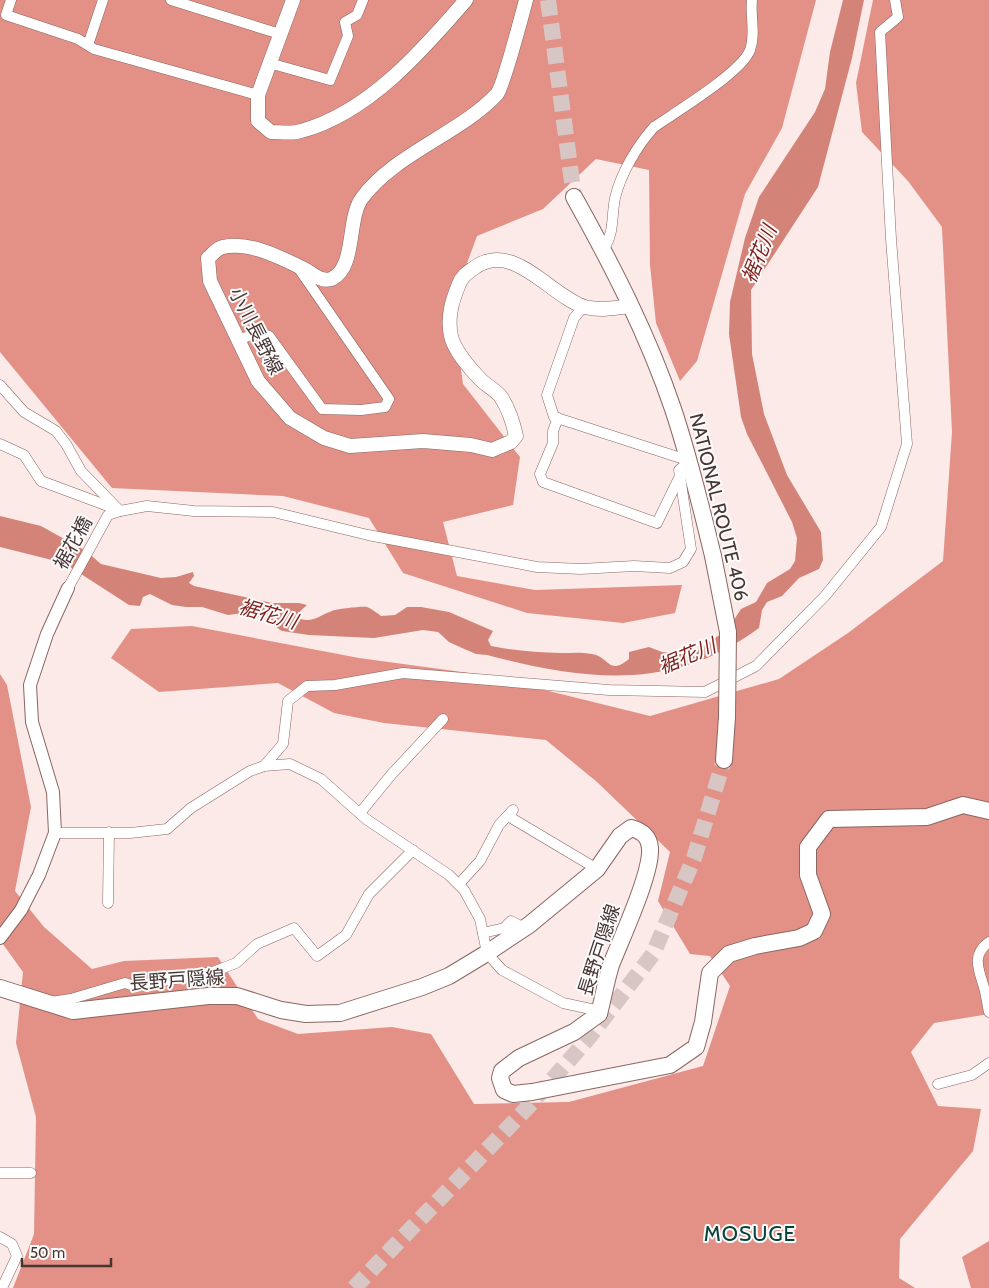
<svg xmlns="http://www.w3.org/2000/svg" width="989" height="1288" font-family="Cabin,'Noto Sans JP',sans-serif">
<rect width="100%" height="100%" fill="#fbeae7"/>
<!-- forest -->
<g fill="#e39086">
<path d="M 0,0 L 816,0 L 782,128 L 745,194 L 697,361 L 680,381 L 656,323 L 650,265 L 649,170 L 596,159 L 543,209 L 477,236 L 452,304 L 463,384 L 520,457 L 513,505 L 443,522 L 457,576 L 535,590 L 682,585 L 675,613 L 623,623 L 527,613 L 403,573 L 369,518 L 283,496 L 112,488 L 0,352 Z"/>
<path d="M 873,0 L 989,0 L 989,1014 L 934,1023 L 911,1052 L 938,1106 L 981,1109 L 973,1151 L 900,1239 L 899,1278 L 915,1288 L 13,1288 L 34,1234 L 36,1117 L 16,1043 L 23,972 L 0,940 L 0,674 L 7,685 L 31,807 L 15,891 L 44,927 L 92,969 L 124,961 L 218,957 L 258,1019 L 298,1034 L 392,1027 L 431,1034 L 474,1104 L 569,1102 L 703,1066 L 730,986 L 710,956 L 690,954 L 658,901 L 670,852 L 597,782 L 546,740 L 384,723 L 334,713 L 278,683 L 159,692 L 111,658 L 131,629 L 192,626 L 359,658 L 484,675 L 650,716 L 779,679 L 848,633 L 943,561 L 952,432 L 942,227 L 908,181 L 862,132 L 856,83 Z"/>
<path d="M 989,1241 L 989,1288 L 971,1288 L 962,1257 Z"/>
</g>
<!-- water -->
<path fill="#d48379" d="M 843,0 L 864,0 L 852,58 L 818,187 L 751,290 L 752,354 L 764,414 L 787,475 L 821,532 L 823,560 L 819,569 L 799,578 L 782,596 L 767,602 L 762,610 L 759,628 C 673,692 585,681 487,655 L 476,654 L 462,648 L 449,642 L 438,632 L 423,630 L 374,638 L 309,635 L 282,631 L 260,617 L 244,613 L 228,615 L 202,607 L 186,607 L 172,605 L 150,594 L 143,597 L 140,606 L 129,605 L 64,563 L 0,547 L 0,516 L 41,526 L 86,551 L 101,564 L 161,578 L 176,577 L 193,572 L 194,576 L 189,583 L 194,586 L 272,603 L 299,603 L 307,605 L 295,616 C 310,626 320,615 332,611 C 336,609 363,606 367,607 C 372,609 377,613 381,616 L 395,615 L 407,607 L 421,607 L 449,612 L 493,631 L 488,640 L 491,646 C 514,651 537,652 561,653 C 571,653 582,652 592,654 C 610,657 608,676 629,659 L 629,652 L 649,647 L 662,652 L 682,654 L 698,650 L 728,629 L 741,609 L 756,602 L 767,583 L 790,569 L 795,561 L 797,538 L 792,522 L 747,434 L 741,417 L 729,334 L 730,302 L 745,238 L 759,197 L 815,112 L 825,89 L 830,52 Z"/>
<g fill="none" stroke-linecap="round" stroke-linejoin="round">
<!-- trunk-tunnel -->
<g stroke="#d7c6c3" stroke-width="16" stroke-dasharray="16 8" stroke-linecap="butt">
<path d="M 548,0 L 574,197"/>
<path d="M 354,1288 L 528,1107 L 587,1040 L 653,954 L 694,858 L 724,760"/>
</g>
<defs>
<g id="minor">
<path d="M 11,0 L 6,15 L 78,39 L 94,49 L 258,95"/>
<path d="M 171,0 L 280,34"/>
<path d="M 88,45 L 103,0"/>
<path d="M 269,63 L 330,80 L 348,36 L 345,22 L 357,15 L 363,0"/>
<path d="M 603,250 C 615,232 611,218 615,198 C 621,173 637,146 654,127 C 676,112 742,72 750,50 C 756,34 750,16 752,0"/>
<path d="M 239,340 L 258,332 L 269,336 L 322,409 L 361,410 L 385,407 L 389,399 L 297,266"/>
<path d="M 0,385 L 24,412 L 56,431 L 66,444 L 81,471 L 120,511"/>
<path d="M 558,418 L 553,431 L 553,443 L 540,474 L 543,482 L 657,523 L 679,478"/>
<path d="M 0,444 L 24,455 L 41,481 L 116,509"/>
<path d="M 68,588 L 108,515 L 120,511 L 147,506 L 194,511 L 273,512 L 368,535 L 537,567 L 581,569 L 634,566 L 670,568 L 683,562 L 691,549 L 679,470 L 690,461 L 554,417 L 547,395 L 574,318 L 584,306"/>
<path d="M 264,766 L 283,744 L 288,701 L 307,686 L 335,685 L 403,673 L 609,690 L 705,692 L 756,666 L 825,596 L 881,527 L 907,444 L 891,239 L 880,32 L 898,17 L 895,0"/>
<path d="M 360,813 L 391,775 L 443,719"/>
<path d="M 508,816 L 597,869"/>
<path d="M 55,833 L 130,833 L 167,829 L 191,808 L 250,771 L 264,766 L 290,764 L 321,779 L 366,819 L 449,875 L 464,890 L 480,919 L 487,953 L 502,970 L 563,1003 L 600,1011"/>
<path d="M 459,884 L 480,861 L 499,825 L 513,810"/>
<path d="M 108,903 L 109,832"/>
<path d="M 483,933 L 504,928 L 511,921 L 524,928"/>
<path d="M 989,942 C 972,954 978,968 983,984 C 986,993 987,1003 989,1012"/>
<path d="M 51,1002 L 71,999 L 125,983 L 134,986 L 213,972 L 236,963 L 257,944 L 294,928 L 317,956 L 346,935 L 369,894 L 413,850"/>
<path d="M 938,1084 L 972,1075 L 989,1063"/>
<path d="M 0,1173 L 31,1173"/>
<path d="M 0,1237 L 12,1244 L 17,1256 L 2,1288"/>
</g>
<path id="tertiary" d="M 0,938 L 21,910 L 39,875 L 55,833 L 53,792 L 32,722 L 30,685 L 47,634 L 68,588"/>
<g id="secondary">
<path d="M 293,0 L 258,95 L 258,121 L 271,132 C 280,132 292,134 301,131 C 368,113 422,51 466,0"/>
<path d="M 526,0 C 522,15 503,87 497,94 C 461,133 394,154 362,198 C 347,218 356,266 333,278 C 331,280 325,280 322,279 C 315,277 309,271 302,268 C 280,257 248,241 223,247 C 217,248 212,255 208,258 L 210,281 L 258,381 L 290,418 L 312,431 L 324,438 L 350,446 L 423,441 L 471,445 L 492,450 L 511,442 L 516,436 C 513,422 509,409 501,397 C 496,390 487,386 481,380 C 470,369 454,350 451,336 C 447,317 452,301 459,284 C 462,276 467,273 474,268 C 513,239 551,297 585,307 C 601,311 615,308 631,306"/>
</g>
<path id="primary" d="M 0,988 L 73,1011 L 208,996 L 237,996 L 281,1010 L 306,1014 L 340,1013 L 422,987 L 449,976 L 487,953 L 529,925 L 597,869 L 620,836 L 631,828 C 642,831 649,836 650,848 C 652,873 621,939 611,965 C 606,981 603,998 599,1014 L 574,1032 L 519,1058 L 502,1071 L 500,1078 L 504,1090 L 513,1094 L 532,1092 L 670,1065 L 696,1047 L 703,1022 L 710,973 L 729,954 L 755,946 L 799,938 L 814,931 L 822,914 L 808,875 L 808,847 L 829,819 L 927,817 L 963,805 L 989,811"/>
<g id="trunk">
<path d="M 574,197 C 612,265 648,335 673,409 C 689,457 701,506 713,556"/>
<path d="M 724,760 L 727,717"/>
</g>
</defs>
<!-- minor casing -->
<use href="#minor" stroke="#8b6661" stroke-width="11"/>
<!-- tertiary casing -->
<use href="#tertiary" stroke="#8b6661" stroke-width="14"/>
<!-- secondary casing -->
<use href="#secondary" stroke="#8b6661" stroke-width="15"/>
<!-- primary casing -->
<use href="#primary" stroke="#8b6661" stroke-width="18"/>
<!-- trunk casing -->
<use href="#trunk" stroke="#8b6661" stroke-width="18"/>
<!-- minor -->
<use href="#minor" stroke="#fff" stroke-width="10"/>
<!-- tertiary -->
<use href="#tertiary" stroke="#fff" stroke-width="12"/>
<!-- secondary -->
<use href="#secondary" stroke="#fff" stroke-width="14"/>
<!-- primary -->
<use href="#primary" stroke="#fff" stroke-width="16"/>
<!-- trunk -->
<use href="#trunk" stroke="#fff" stroke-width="16"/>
<defs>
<path id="trunk-bridge" d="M 713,556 L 728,632 L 727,717"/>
</defs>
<!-- trunk-bridge casing -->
<use href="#trunk-bridge" stroke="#8b6661" stroke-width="18" stroke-linecap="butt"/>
<!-- trunk-bridge -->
<use href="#trunk-bridge" stroke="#fff" stroke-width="16"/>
</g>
<g text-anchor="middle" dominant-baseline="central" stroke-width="4" stroke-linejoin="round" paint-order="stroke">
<!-- street labels -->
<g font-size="19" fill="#463533" stroke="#fbfbfb">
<text transform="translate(256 331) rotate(63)">小川長野線</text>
<text transform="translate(719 507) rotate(76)">NATIONAL ROUTE 406</text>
<text transform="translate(73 543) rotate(-61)">裾花橋</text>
<text transform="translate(599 950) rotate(-72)">長野戸隠線</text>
<text transform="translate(177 980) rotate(-4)">長野戸隠線</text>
</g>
<!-- water labels -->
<g font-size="20" font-style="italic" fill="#7f1e19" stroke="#fbfbfb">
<text transform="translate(759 254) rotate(-68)">裾花川</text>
<text transform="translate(268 614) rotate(16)">裾花川</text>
<text transform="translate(687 656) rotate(-23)">裾花川</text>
</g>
<!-- quarter labels -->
<g font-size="21" letter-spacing="1" fill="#074339" stroke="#fbfbfb">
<text x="750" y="1233">MOSUGE</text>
</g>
</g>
<!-- scale -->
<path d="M22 1258v8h89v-8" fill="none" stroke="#463533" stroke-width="2.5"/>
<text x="30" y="1258" font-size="15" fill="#463533" stroke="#fbfbfb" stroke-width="4" paint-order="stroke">50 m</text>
</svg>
